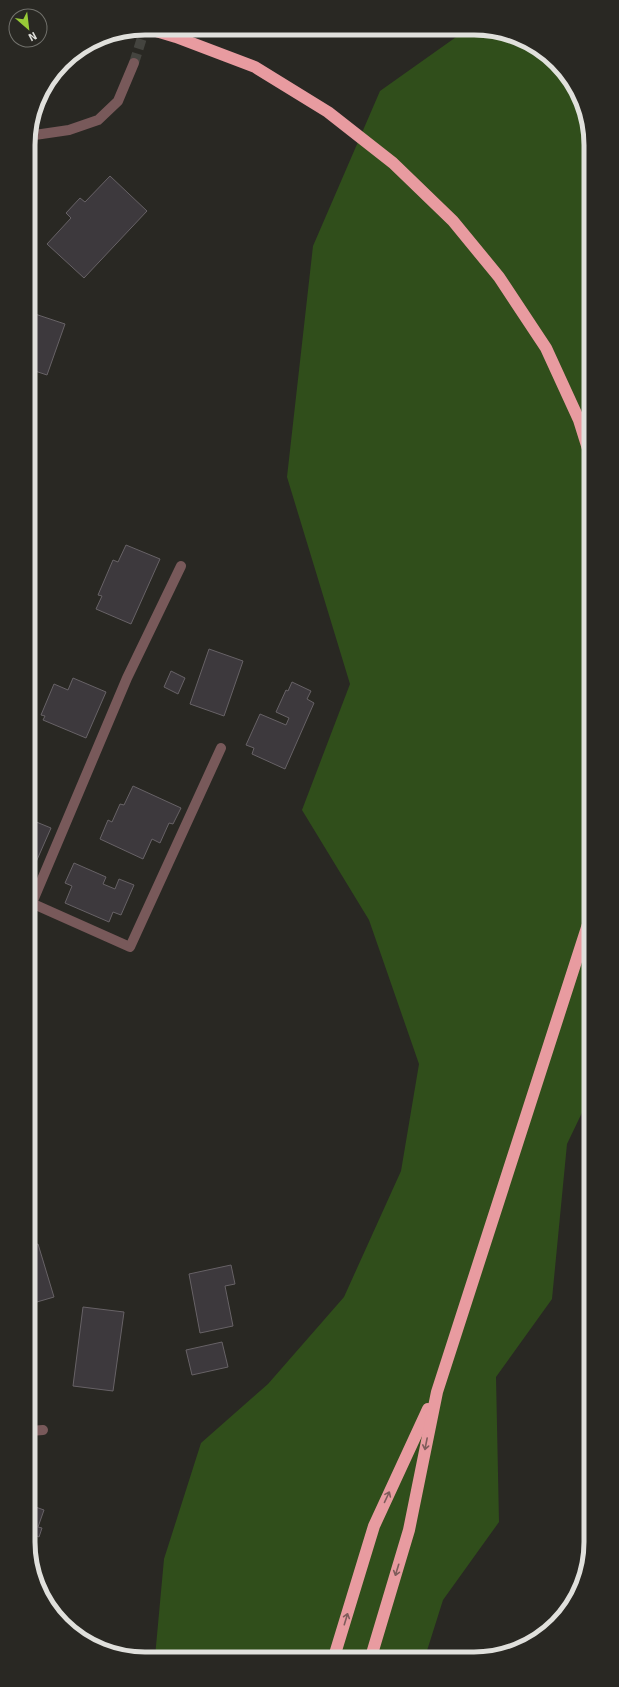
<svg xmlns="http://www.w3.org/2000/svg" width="619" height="1687" font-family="Signika,sans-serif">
<rect width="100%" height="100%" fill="#292823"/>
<!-- green -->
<path fill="#304e1b" d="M 466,30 L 497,30 L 557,62 L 589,122 L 590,1096 L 567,1144 L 552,1299 L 496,1377 L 499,1522 L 443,1600 L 425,1657 L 155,1657 L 164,1559 L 201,1443 L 268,1384 L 344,1297 L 401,1171 L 419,1064 L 369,920 L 302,810 L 350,684 L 287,477 L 313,246 L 380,91 Z"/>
<!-- building -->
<g fill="#3d393d" stroke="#676266">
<path d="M 110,176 L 147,211 L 84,278 L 47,244 L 71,218 L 66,213 L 80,198 L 85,202 Z"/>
<path d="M 29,312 L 65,324 L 47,375 L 29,369 Z"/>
<path d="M 126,545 L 160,559 L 131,624 L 96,609 L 102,596 L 98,595 L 113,560 L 118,562 Z"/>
<path d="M 209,649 L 243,661 L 224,716 L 190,704 Z"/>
<path d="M 171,671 L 185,678 L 178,694 L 164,687 Z"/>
<path d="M 73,678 L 106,692 L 86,738 L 43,720 L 45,716 L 41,715 L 54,684 L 68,690 Z"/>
<path d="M 292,682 L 311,691 L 307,699 L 314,703 L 285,769 L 252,754 L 254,748 L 246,745 L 260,714 L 286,725 L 289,718 L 276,712 L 286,690 L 288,691 Z"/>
<path d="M 133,786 L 181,808 L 173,824 L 169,823 L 160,843 L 152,839 L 143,859 L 100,839 L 108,820 L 112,822 L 120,804 L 124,805 Z"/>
<path d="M 29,819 L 51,828 L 29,878 Z"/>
<path d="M 74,863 L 106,877 L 103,884 L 115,889 L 119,879 L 134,885 L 121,915 L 113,912 L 109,922 L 65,903 L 72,886 L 65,883 Z"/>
<path d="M 38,1244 L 54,1297 L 30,1304 L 30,1246 Z"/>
<path d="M 231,1265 L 235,1284 L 225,1286 L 233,1326 L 200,1333 L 189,1274 Z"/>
<path d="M 83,1307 L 124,1312 L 113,1391 L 73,1386 Z"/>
<path d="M 222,1342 L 228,1367 L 192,1375 L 186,1350 Z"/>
<path d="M 30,1505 L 44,1510 L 38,1527 L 42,1528 L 39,1537 L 35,1535 L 30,1547 Z"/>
<path d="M 30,1565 L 37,1567 L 35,1574 Z"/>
</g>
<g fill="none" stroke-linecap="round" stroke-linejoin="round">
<!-- street-tunnel -->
<path stroke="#44443f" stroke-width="10" stroke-dasharray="10 5" stroke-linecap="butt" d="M 134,63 L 145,28"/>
<!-- street -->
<g stroke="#78595a" stroke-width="10">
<path d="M 28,136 L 69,130 L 98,120 L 118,101 L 134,63"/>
<path d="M 29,902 L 130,947 L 221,748"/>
<path d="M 32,903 L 127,678 L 181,566"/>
<path d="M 30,1431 L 43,1430"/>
</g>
<!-- highway -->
<g stroke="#e89ba0" stroke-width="12">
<path d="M 146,28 L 176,37 L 255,67 L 328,112 L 393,163 L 453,221 L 499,277 L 546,348 L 579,420 L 589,452"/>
<path d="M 334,1657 L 374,1526 L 428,1409"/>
<path d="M 371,1657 L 409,1530 L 437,1392 L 590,918"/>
</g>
</g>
<!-- one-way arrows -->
<defs><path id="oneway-shaft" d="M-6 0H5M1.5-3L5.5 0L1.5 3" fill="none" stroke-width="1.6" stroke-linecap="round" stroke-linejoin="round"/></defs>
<g stroke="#7f5c5b">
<use href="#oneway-shaft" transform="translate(426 1444) rotate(101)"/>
<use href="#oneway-shaft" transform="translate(387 1497) rotate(-65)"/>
<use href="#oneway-shaft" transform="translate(397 1570) rotate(107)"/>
<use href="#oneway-shaft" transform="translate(346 1619) rotate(-73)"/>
</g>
<!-- crop -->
<path d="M0 0H619V1687H0ZM145 35H474A110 110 0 0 1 584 145V1542A110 110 0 0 1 474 1652H145A110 110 0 0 1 35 1542V145A110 110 0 0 1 145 35Z" fill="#292823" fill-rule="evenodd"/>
<path fill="none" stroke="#e0e0dc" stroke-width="5" d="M145 35H474A110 110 0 0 1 584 145V1542A110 110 0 0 1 474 1652H145A110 110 0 0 1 35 1542V145A110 110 0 0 1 145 35Z"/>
<!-- north arrow -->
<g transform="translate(28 28) rotate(152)"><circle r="19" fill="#292823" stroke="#72726d"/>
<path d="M0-3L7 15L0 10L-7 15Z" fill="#98cb37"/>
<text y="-6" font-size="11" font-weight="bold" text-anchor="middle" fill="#e0e0dc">N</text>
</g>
</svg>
